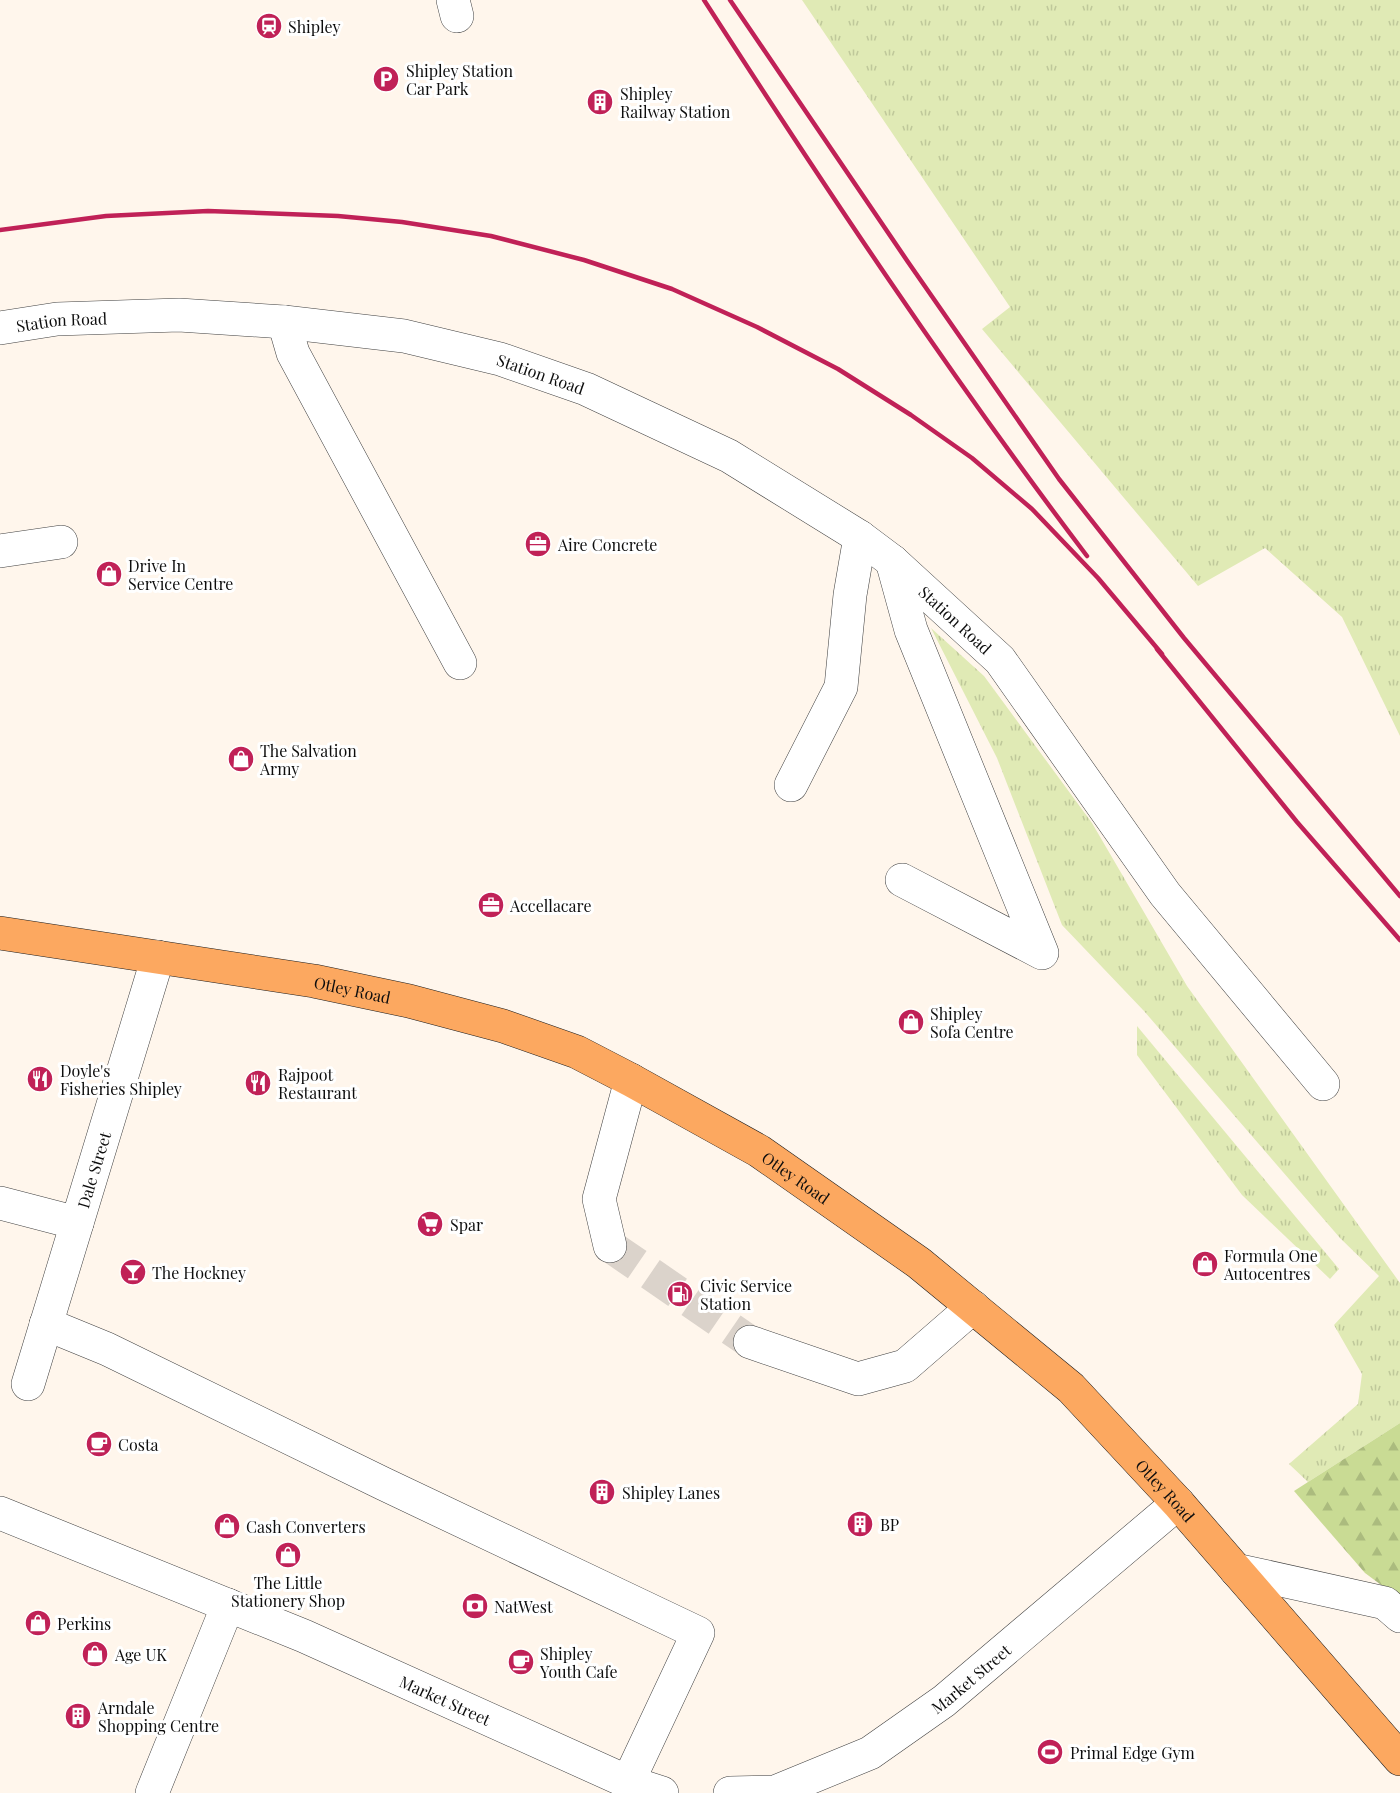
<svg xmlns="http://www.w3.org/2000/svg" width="1400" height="1793" font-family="'Playfair Display',serif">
<defs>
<pattern id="grass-tufts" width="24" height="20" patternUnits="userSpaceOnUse" patternTransform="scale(1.5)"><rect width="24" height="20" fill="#e0eab5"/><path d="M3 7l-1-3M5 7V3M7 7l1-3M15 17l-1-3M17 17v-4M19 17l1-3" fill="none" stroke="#bfc89a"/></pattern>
<pattern id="forest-firs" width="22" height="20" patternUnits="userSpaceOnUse" patternTransform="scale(1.5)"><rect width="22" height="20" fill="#c9db94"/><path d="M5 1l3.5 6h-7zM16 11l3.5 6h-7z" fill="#abbb7e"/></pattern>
</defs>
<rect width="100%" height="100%" fill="#fff6ec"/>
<!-- grass -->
<g fill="url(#grass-tufts)">
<path d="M 802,0 L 1400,0 L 1400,736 L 1342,617 L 1265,548 L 1198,586 L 982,329 L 1010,307 Z"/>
<path d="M 931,628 L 984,676 L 1092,823 L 1187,986 L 1400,1283 L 1400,1423 L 1308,1482 L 1289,1464 L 1358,1404 L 1362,1374 L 1334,1325 L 1379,1276 L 1340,1238 L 1144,1011 L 1062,925 L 997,758 Z"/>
<path d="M 1137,1026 L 1339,1269 L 1330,1279 L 1242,1195 L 1137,1055 Z"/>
</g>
<!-- forest -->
<path fill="url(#forest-firs)" d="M 1400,1423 L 1400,1599 L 1365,1573 L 1294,1491 Z"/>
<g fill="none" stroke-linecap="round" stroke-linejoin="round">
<!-- minor-tunnel -->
<path stroke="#dbd3cb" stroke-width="33" stroke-dasharray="33 16" stroke-linecap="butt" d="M 610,1246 L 750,1342"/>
<defs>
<g id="minor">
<path d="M 453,0 L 457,16"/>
<path d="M 284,322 L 293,353 L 460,663"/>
<path id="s1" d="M 0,328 L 57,319 L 179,315 L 284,322 L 404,336 L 500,359 L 586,389 L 729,456 L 860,537 L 892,561 L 1000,660 L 1165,894 L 1323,1084"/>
<path d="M 0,551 L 61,542"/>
<path d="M 892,561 L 911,630 L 1042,953 L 902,880"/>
<path d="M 791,785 L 841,687 L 850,595 L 860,537"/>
<path d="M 0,1203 L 77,1223"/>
<path d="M 610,1246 L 599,1199 L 631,1080"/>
<path d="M 46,1324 L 107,1349 L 384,1484 L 698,1633 L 628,1782"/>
<path d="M 750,1342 L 858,1379 L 905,1366 L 973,1307"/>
<path id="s2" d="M 28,1384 L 158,957"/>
<path id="s3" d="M 0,1513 L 304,1636 L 628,1782 L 662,1793"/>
<path d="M 1236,1570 L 1385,1603 L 1400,1616"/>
<path d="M 152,1793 L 228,1605"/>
<path id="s4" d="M 730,1793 L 775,1792 L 870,1753 L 944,1701 L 1178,1503"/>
</g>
<g id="major">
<path id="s5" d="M 0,933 L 314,981 L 409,1001 L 503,1026 L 577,1052 L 631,1080 L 759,1151 L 919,1263 L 1071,1388 L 1178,1503 L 1400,1759"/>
</g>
</defs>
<!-- minor casing -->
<use href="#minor" stroke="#404040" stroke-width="34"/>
<!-- major casing -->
<use href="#major" stroke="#1e1e1e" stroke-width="34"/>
<!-- minor -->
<use href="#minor" stroke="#fff" stroke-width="33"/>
<!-- major -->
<use href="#major" stroke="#fca860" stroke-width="33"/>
<!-- rail -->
<g stroke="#c02157" stroke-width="4.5">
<path d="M 704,0 C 826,189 951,377 1087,556"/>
<path d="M 730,0 L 908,262 L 1059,479 L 1184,638 L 1400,896"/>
<path d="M 0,230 L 106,216 L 208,211 L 338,216 L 402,222 L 491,236 L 584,260 L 672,289 L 757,327 L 838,369 L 911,415 L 972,458 L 1032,509 L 1098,578 L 1162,654"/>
<path d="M 1157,649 L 1297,822 L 1400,940"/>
</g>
</g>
<!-- icons -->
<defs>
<symbol id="station-disc" viewBox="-11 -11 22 22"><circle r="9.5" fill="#c02157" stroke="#fff"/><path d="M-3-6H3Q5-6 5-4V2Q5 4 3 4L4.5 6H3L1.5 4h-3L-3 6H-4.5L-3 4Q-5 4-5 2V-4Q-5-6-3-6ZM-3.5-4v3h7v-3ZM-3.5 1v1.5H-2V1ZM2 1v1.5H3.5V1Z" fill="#fff"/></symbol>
<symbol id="parking-disc" viewBox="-11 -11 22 22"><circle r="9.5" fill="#c02157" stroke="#fff"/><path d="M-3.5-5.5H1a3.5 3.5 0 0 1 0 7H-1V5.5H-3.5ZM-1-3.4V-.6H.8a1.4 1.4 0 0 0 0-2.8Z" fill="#fff"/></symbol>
<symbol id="building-disc" viewBox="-11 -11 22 22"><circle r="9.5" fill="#c02157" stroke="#fff"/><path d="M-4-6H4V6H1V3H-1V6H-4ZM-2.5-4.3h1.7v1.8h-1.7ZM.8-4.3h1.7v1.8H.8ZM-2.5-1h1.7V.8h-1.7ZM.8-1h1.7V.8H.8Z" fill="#fff"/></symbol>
<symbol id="office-disc" viewBox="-11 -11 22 22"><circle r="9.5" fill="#c02157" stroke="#fff"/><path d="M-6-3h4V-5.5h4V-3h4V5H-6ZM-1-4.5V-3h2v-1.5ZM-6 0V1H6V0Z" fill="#fff"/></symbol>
<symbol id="shop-disc" viewBox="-11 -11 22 22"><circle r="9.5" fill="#c02157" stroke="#fff"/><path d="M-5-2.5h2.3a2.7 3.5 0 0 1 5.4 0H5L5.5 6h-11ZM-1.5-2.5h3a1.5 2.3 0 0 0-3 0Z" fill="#fff"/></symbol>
<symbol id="restaurant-disc" viewBox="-11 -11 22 22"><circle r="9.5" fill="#c02157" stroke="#fff"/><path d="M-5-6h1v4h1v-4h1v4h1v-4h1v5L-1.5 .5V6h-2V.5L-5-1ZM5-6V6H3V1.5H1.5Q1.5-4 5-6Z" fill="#fff"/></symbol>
<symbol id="supermarket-disc" viewBox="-11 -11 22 22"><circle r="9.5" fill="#c02157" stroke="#fff"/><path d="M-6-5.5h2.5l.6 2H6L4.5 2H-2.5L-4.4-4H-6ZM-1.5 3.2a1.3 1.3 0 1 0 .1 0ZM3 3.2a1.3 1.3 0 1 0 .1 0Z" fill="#fff"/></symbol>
<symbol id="bar-disc" viewBox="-11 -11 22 22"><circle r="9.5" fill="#c02157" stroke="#fff"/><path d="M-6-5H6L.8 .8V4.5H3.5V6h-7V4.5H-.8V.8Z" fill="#fff"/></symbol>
<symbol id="fuel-disc" viewBox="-11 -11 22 22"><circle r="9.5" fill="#c02157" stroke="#fff"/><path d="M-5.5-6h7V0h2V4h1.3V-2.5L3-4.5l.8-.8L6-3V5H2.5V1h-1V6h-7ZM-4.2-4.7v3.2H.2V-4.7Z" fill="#fff"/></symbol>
<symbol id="cafe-disc" viewBox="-11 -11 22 22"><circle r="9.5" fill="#c02157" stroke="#fff"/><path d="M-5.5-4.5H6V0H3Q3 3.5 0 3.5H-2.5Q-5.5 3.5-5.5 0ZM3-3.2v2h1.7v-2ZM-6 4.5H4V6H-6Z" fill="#fff"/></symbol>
<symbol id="bank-disc" viewBox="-11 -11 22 22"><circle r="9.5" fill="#c02157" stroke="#fff"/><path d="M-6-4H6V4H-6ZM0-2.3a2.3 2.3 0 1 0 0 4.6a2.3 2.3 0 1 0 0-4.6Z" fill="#fff"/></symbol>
<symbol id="stadium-disc" viewBox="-11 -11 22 22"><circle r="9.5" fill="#c02157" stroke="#fff"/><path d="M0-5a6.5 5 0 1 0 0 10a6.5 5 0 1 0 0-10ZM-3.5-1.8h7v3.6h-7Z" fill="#fff"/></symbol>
</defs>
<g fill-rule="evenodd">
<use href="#station-disc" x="254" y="11" width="30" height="30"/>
<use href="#parking-disc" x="371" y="64" width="30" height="30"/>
<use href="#building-disc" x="585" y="87" width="30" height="30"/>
<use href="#office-disc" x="523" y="529" width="30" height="30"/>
<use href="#shop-disc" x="94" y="559" width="30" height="30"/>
<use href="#shop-disc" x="226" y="744" width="30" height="30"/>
<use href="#office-disc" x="476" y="890" width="30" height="30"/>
<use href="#shop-disc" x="896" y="1007" width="30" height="30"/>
<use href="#restaurant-disc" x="25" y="1064" width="30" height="30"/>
<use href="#restaurant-disc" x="243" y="1068" width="30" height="30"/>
<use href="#supermarket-disc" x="415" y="1209" width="30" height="30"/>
<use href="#shop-disc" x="1190" y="1249" width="30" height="30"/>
<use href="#bar-disc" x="118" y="1257" width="30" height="30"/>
<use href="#fuel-disc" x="665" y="1279" width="30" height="30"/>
<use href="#cafe-disc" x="84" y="1429" width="30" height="30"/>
<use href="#building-disc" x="587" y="1477" width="30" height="30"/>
<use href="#building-disc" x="845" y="1509" width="30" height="30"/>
<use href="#shop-disc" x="212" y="1511" width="30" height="30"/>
<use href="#shop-disc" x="273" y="1540" width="30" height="30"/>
<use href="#bank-disc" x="460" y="1591" width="30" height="30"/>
<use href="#shop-disc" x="23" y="1608" width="30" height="30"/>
<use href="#shop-disc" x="80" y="1639" width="30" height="30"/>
<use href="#cafe-disc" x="506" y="1647" width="30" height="30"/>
<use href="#building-disc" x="63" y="1701" width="30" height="30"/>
<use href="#stadium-disc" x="1035" y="1737" width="30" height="30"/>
</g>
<g text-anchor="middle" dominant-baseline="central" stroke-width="6" stroke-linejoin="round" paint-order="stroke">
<!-- poi labels -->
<g font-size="16" fill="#0d0d0d" stroke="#fff" text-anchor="start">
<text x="288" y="26">Shipley</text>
<text x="406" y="70">Shipley Station<tspan x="406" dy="18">Car Park</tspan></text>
<text x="620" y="93">Shipley<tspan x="620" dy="18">Railway Station</tspan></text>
<text x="558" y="544">Aire Concrete</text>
<text x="128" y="565">Drive In<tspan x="128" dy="18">Service Centre</tspan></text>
<text x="260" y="750">The Salvation<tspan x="260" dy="18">Army</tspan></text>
<text x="510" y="905">Accellacare</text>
<text x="930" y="1013">Shipley<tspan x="930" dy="18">Sofa Centre</tspan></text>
<text x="60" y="1070">Doyle's<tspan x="60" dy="18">Fisheries Shipley</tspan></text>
<text x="278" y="1074">Rajpoot<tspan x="278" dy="18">Restaurant</tspan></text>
<text x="450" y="1224">Spar</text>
<text x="1224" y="1255">Formula One<tspan x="1224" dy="18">Autocentres</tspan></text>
<text x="152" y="1272">The Hockney</text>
<text x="700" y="1285">Civic Service<tspan x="700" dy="18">Station</tspan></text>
<text x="118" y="1444">Costa</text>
<text x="622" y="1492">Shipley Lanes</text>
<text x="880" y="1524">BP</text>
<text x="246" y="1526">Cash Converters</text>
<text x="288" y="1582" text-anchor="middle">The Little<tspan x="288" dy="18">Stationery Shop</tspan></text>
<text x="494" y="1606">NatWest</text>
<text x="57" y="1623">Perkins</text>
<text x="540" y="1653">Shipley<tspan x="540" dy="18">Youth Cafe</tspan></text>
<text x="115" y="1654">Age UK</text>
<text x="98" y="1707">Arndale<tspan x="98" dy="18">Shopping Centre</tspan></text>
<text x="1070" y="1752">Primal Edge Gym</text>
</g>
<!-- street labels -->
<g font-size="16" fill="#0d0d0d" stroke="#fff">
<text stroke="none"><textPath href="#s1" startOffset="62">Station Road</textPath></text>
<text stroke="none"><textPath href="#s1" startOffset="548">Station Road</textPath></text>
<text stroke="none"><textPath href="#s1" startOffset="1034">Station Road</textPath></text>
<text stroke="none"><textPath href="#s5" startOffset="357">Otley Road</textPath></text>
<text stroke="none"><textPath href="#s2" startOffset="224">Dale Street</textPath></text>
<text stroke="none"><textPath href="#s5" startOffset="843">Otley Road</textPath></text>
<text stroke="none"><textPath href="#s5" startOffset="1329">Otley Road</textPath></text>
<text stroke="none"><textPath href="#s4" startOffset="273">Market Street</textPath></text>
<text stroke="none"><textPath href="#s3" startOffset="483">Market Street</textPath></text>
</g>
</g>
</svg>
